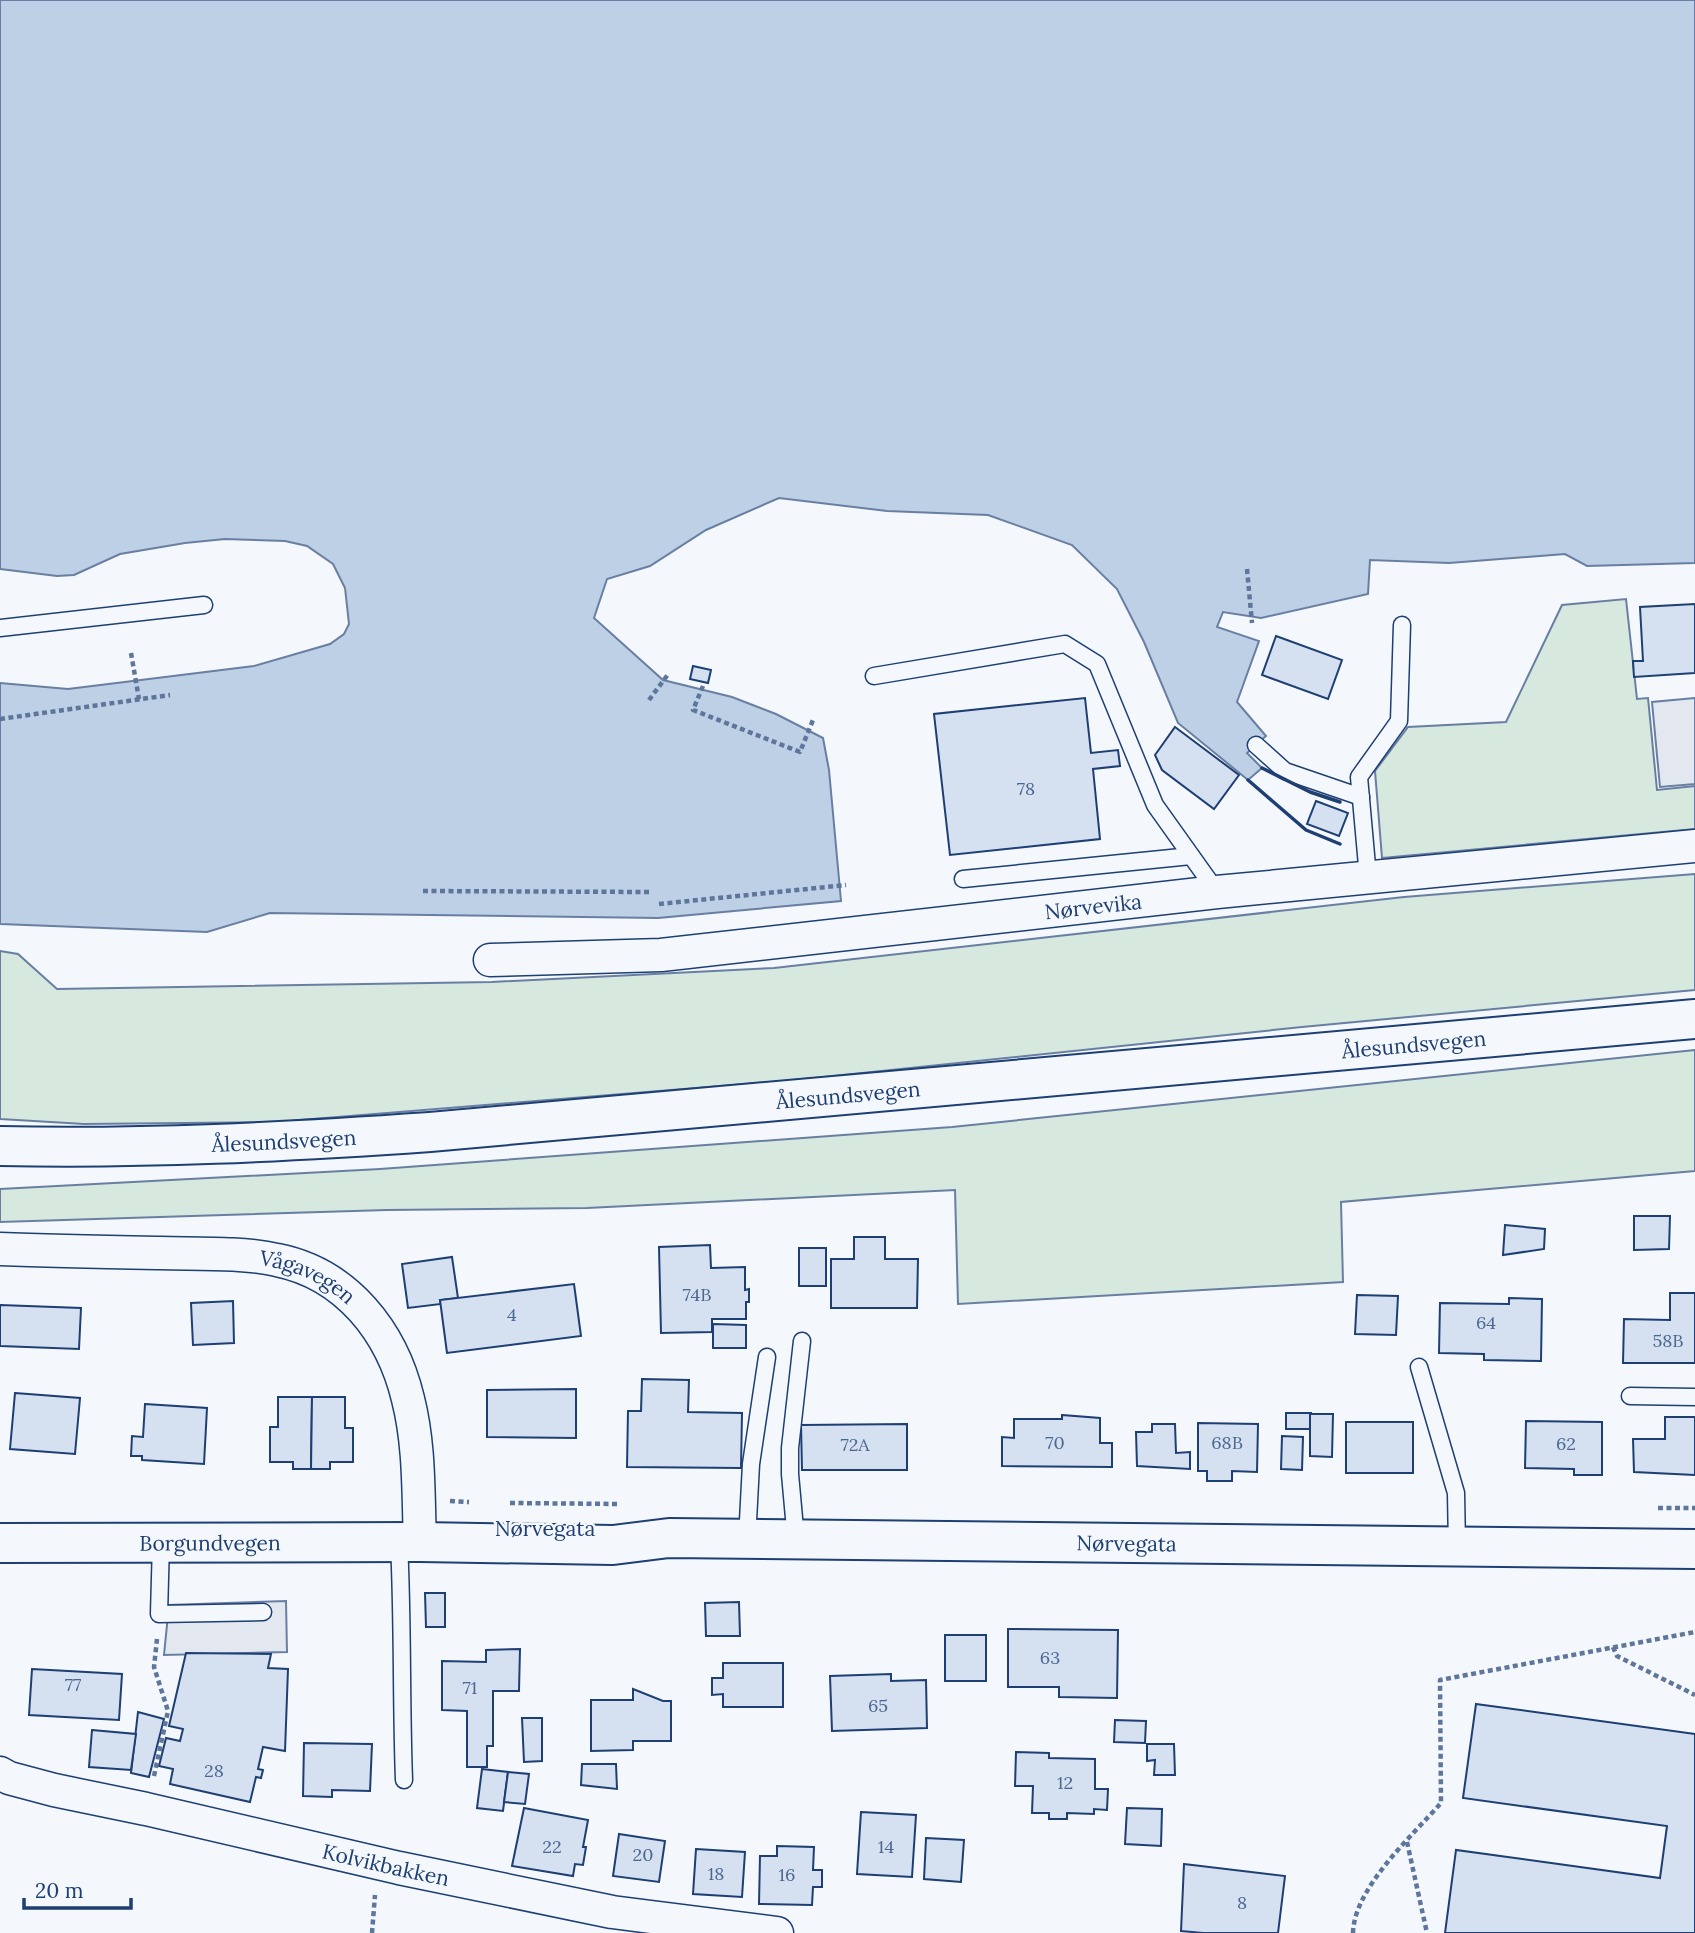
<svg xmlns="http://www.w3.org/2000/svg" width="1695" height="1933" font-family="Lora,serif">
<rect width="100%" height="100%" fill="#f4f7fb"/>
<!-- green -->
<g fill="#d7e8df" stroke="#687fa3" stroke-width="2">
<path d="M 1626,599 L 1637,699 L 1648,698 L 1657,790 L 1695,786 L 1695,829 L 1382,858 L 1375,771 L 1408,727 L 1506,722 L 1562,605 Z"/>
<path d="M 1695,874 L 1695,990 L 1302,1027 L 795,1080 L 276,1122 L 84,1124 L 0,1119 L 0,951 L 18,954 L 57,989 L 492,982 L 774,968 L 1404,897 Z"/>
<path d="M 1695,1050 L 1695,1171 L 1341,1202 L 1343,1282 L 958,1304 L 955,1190 L 587,1208 L 387,1210 L 0,1222 L 0,1189 L 380,1169 L 952,1127 Z"/>
</g>
<!-- parking -->
<g fill="#e3e8f0" stroke="#687fa3" stroke-width="2">
<path d="M 1695,698 L 1695,784 L 1660,787 L 1652,702 Z"/>
<path d="M 286,1601 L 287,1652 L 164,1655 L 169,1605 Z"/>
</g>
<!-- water -->
<path fill="#bed0e5" stroke="#687fa3" stroke-width="2" d="M 0,0 L 1695,0 L 1695,563 L 1587,566 L 1565,554 L 1449,563 L 1370,560 L 1368,594 L 1261,618 L 1223,612 L 1217,627 L 1259,641 L 1237,702 L 1266,736 L 1247,753 L 1262,768 L 1248,780 L 1178,723 L 1144,642 L 1117,589 L 1072,545 L 988,515 L 887,511 L 779,498 L 706,530 L 650,566 L 607,579 L 594,618 L 663,680 L 732,697 L 776,714 L 823,738 L 829,770 L 841,901 L 658,918 L 270,913 L 207,932 L 0,924 L 0,683 L 68,689 L 254,666 L 330,644 L 344,634 L 349,624 L 345,588 L 333,564 L 307,546 L 285,541 L 225,539 L 185,543 L 120,554 L 74,575 L 57,576 L 0,569 Z"/>
<!-- building -->
<g fill="#d5e0f0" stroke="#1d3f73" stroke-width="2">
<path d="M 1695,604 L 1695,673 L 1634,677 L 1633,661 L 1643,661 L 1640,607 Z"/>
<path d="M 1276,636 L 1342,660 L 1328,699 L 1262,675 Z"/>
<path d="M 693,666 L 711,670 L 708,683 L 690,679 Z"/>
<path d="M 1085,698 L 1091,753 L 1118,750 L 1120,766 L 1093,769 L 1100,839 L 950,855 L 934,714 Z"/>
<path d="M 1175,727 L 1239,775 L 1214,809 L 1162,770 L 1155,755 Z"/>
<path d="M 1316,801 L 1348,813 L 1339,836 L 1307,824 Z"/>
<path d="M 1634,1216 L 1670,1216 L 1669,1249 L 1634,1250 Z"/>
<path d="M 1505,1225 L 1545,1229 L 1544,1249 L 1503,1255 Z"/>
<path d="M 854,1237 L 885,1237 L 885,1259 L 918,1259 L 917,1308 L 831,1308 L 831,1259 L 854,1259 Z"/>
<path d="M 710,1245 L 711,1268 L 745,1267 L 745,1290 L 749,1289 L 749,1302 L 746,1302 L 746,1319 L 712,1319 L 712,1332 L 661,1333 L 659,1247 Z"/>
<rect x="799" y="1248" width="27" height="38"/>
<path d="M 452,1257 L 458,1298 L 440,1300 L 441,1304 L 408,1308 L 402,1264 Z"/>
<path d="M 574,1284 L 581,1336 L 447,1353 L 440,1300 Z"/>
<path d="M 1670,1293 L 1695,1293 L 1695,1363 L 1623,1363 L 1624,1319 L 1670,1320 Z"/>
<path d="M 1357,1295 L 1398,1296 L 1396,1335 L 1355,1334 Z"/>
<path d="M 1509,1298 L 1542,1299 L 1541,1361 L 1484,1360 L 1484,1354 L 1439,1353 L 1440,1303 L 1509,1304 Z"/>
<path d="M 233,1301 L 234,1343 L 193,1345 L 191,1303 Z"/>
<path d="M 0,1305 L 81,1308 L 79,1349 L 0,1346 Z"/>
<path d="M 713,1324 L 746,1325 L 746,1348 L 713,1348 Z"/>
<path d="M 642,1379 L 689,1380 L 688,1412 L 742,1413 L 741,1468 L 627,1467 L 628,1411 L 641,1411 Z"/>
<path d="M 576,1389 L 576,1438 L 487,1437 L 487,1390 Z"/>
<path d="M 15,1393 L 80,1398 L 75,1454 L 10,1449 Z"/>
<path d="M 278,1397 L 312,1397 L 311,1469 L 293,1469 L 293,1462 L 270,1462 L 270,1427 L 278,1427 Z"/>
<path d="M 312,1397 L 345,1397 L 345,1428 L 353,1428 L 353,1462 L 330,1462 L 330,1469 L 311,1469 Z"/>
<path d="M 145,1404 L 207,1408 L 204,1464 L 142,1460 L 142,1456 L 131,1456 L 132,1436 L 143,1437 Z"/>
<rect x="1286" y="1413" width="25" height="16"/>
<path d="M 1310,1414 L 1333,1414 L 1332,1457 L 1310,1456 Z"/>
<path d="M 1062,1415 L 1100,1418 L 1100,1443 L 1112,1443 L 1112,1467 L 1002,1466 L 1002,1437 L 1014,1438 L 1014,1419 L 1062,1419 Z"/>
<path d="M 1665,1417 L 1695,1417 L 1695,1475 L 1634,1472 L 1633,1439 L 1665,1439 Z"/>
<path d="M 1526,1421 L 1602,1422 L 1602,1475 L 1574,1475 L 1574,1469 L 1525,1468 Z"/>
<rect x="1346" y="1422" width="67" height="51"/>
<path d="M 1198,1423 L 1258,1424 L 1257,1472 L 1232,1471 L 1232,1481 L 1207,1481 L 1207,1471 L 1198,1471 Z"/>
<path d="M 907,1424 L 907,1470 L 802,1470 L 801,1425 Z"/>
<path d="M 1152,1424 L 1175,1424 L 1176,1453 L 1190,1452 L 1190,1469 L 1137,1466 L 1136,1432 L 1152,1432 Z"/>
<path d="M 1282,1436 L 1303,1437 L 1302,1470 L 1281,1469 Z"/>
<path d="M 425,1593 L 445,1593 L 445,1627 L 426,1627 Z"/>
<path d="M 739,1602 L 740,1636 L 706,1636 L 705,1603 Z"/>
<path d="M 1008,1629 L 1118,1630 L 1117,1698 L 1059,1697 L 1059,1687 L 1008,1687 Z"/>
<rect x="945" y="1635" width="41" height="46"/>
<path d="M 520,1649 L 519,1691 L 493,1691 L 493,1746 L 487,1746 L 487,1767 L 467,1767 L 467,1711 L 442,1710 L 442,1661 L 486,1662 L 486,1650 Z"/>
<path d="M 186,1653 L 271,1654 L 268,1668 L 288,1669 L 285,1751 L 263,1747 L 258,1769 L 263,1770 L 261,1778 L 256,1777 L 250,1802 L 170,1784 L 173,1769 L 159,1766 L 166,1738 L 180,1741 L 183,1729 L 169,1726 Z"/>
<path d="M 723,1663 L 783,1663 L 783,1707 L 723,1707 L 723,1694 L 712,1695 L 712,1678 L 723,1678 Z"/>
<path d="M 32,1669 L 122,1674 L 119,1720 L 29,1715 Z"/>
<path d="M 891,1674 L 891,1681 L 926,1680 L 927,1728 L 832,1731 L 830,1676 Z"/>
<path d="M 633,1689 L 663,1701 L 671,1701 L 671,1741 L 633,1741 L 633,1750 L 591,1751 L 591,1700 L 633,1700 Z"/>
<path d="M 1476,1704 L 1695,1734 L 1695,1933 L 1445,1933 L 1456,1850 L 1660,1878 L 1667,1826 L 1463,1798 Z"/>
<path d="M 138,1712 L 164,1719 L 149,1777 L 131,1773 Z"/>
<path d="M 522,1718 L 542,1718 L 542,1761 L 524,1762 Z"/>
<path d="M 1115,1720 L 1146,1721 L 1145,1743 L 1114,1742 Z"/>
<path d="M 92,1730 L 136,1734 L 131,1770 L 89,1767 Z"/>
<path d="M 304,1743 L 372,1744 L 370,1791 L 332,1790 L 332,1797 L 303,1796 Z"/>
<path d="M 1147,1744 L 1174,1744 L 1175,1775 L 1154,1775 L 1155,1760 L 1147,1761 Z"/>
<path d="M 1016,1752 L 1049,1753 L 1049,1758 L 1095,1759 L 1095,1789 L 1108,1789 L 1107,1810 L 1094,1809 L 1094,1814 L 1067,1813 L 1067,1819 L 1049,1819 L 1049,1813 L 1032,1813 L 1033,1786 L 1015,1786 Z"/>
<path d="M 582,1764 L 616,1764 L 617,1789 L 581,1785 Z"/>
<path d="M 482,1769 L 508,1772 L 503,1811 L 477,1808 Z"/>
<path d="M 508,1772 L 529,1774 L 525,1804 L 504,1802 Z"/>
<path d="M 524,1808 L 588,1820 L 583,1847 L 586,1847 L 583,1865 L 575,1864 L 573,1876 L 512,1866 Z"/>
<path d="M 1127,1808 L 1162,1809 L 1161,1846 L 1125,1844 Z"/>
<path d="M 861,1812 L 916,1815 L 912,1877 L 857,1874 Z"/>
<path d="M 619,1834 L 665,1841 L 659,1882 L 613,1876 Z"/>
<path d="M 926,1838 L 964,1840 L 961,1882 L 924,1879 Z"/>
<path d="M 777,1846 L 814,1847 L 813,1870 L 822,1870 L 822,1887 L 813,1887 L 812,1905 L 759,1904 L 760,1856 L 777,1856 Z"/>
<path d="M 696,1849 L 745,1852 L 742,1897 L 693,1894 Z"/>
<path d="M 1184,1864 L 1285,1876 L 1278,1933 L 1203,1933 L 1181,1931 Z"/>
</g>
<g fill="none" stroke-linecap="round" stroke-linejoin="round">
<defs>
<g id="lane">
<path d="M 0,628 L 204,605"/>
<path d="M 874,676 L 1065,644 L 1097,664 L 1155,805 L 1217,892"/>
<path d="M 1256,745 L 1285,771 L 1361,797"/>
<path d="M 1368,877 L 1359,777 L 1399,721 L 1402,625"/>
<path d="M 963,879 L 1191,856"/>
<path d="M 1419,1367 L 1456,1493 L 1457,1547"/>
<path d="M 1630,1396 L 1695,1397"/>
<path d="M 747,1540 L 751,1464 L 767,1357"/>
<path d="M 796,1540 L 790,1474 L 790,1448 L 802,1341"/>
<path d="M 161,1542 L 159,1614 L 263,1612"/>
<path d="M 399,1543 C 403,1622 401,1701 404,1780"/>
</g>
<g id="street">
<path id="s1" d="M 490,960 L 661,955 L 1217,892 L 1695,846"/>
<path id="s2" d="M 0,1249 C 53,1251 107,1252 160,1253 C 196,1254 242,1252 277,1260 C 347,1274 392,1332 408,1399 C 420,1446 418,1495 420,1542"/>
<path id="s3" d="M 0,1773 L 9,1778 L 54,1790 L 146,1809 L 399,1868 L 612,1912 L 777,1933"/>
</g>
<g id="primary">
<path id="s4" d="M 0,1543 L 420,1542 L 613,1545 L 669,1538 L 1695,1549"/>
</g>
<g id="highway">
<path id="s5" d="M 0,1146 C 145,1149 285,1142 430,1132 L 1695,1019"/>
</g>
</defs>
<!-- lane casing -->
<use href="#lane" stroke="#1d3f73" stroke-width="19"/>
<!-- street casing -->
<use href="#street" stroke="#1d3f73" stroke-width="35"/>
<!-- primary casing -->
<use href="#primary" stroke="#1d3f73" stroke-width="42"/>
<!-- highway casing -->
<use href="#highway" stroke="#1d3f73" stroke-width="42"/>
<!-- path -->
<g stroke="#5e769c" stroke-width="4.5" stroke-dasharray="5 3.5" stroke-linecap="butt">
<path d="M 1247,569 L 1252,623"/>
<path d="M 131,653 L 139,699"/>
<path d="M 703,686 L 693,710 L 800,752 L 813,720"/>
<path d="M 649,700 L 669,673"/>
<path d="M 0,719 L 170,695"/>
<path d="M 423,891 L 651,892"/>
<path d="M 659,904 L 846,885"/>
<path d="M 450,1501 L 469,1502"/>
<path d="M 510,1503 L 620,1504"/>
<path d="M 1658,1508 L 1695,1508"/>
<path d="M 1613,1647 L 1617,1656 L 1695,1695"/>
<path d="M 154,1776 L 168,1711 L 154,1667 L 157,1639"/>
<path d="M 1407,1842 L 1427,1933"/>
<path d="M 372,1933 L 375,1895"/>
<path d="M 1353,1933 C 1354,1888 1412,1836 1441,1803 L 1440,1680 L 1695,1632"/>
</g>
<!-- lane -->
<use href="#lane" stroke="#f4f7fb" stroke-width="16"/>
<!-- street -->
<use href="#street" stroke="#f4f7fb" stroke-width="32"/>
<!-- primary -->
<use href="#primary" stroke="#f4f7fb" stroke-width="38"/>
<!-- highway -->
<use href="#highway" stroke="#f4f7fb" stroke-width="38"/>
<!-- wall -->
<g stroke="#1d3f73" stroke-width="3.5">
<path d="M 1262,768 L 1310,792 L 1340,802"/>
<path d="M 1248,780 L 1306,830 L 1340,844"/>
</g>
</g>
<g text-anchor="middle" dominant-baseline="central" stroke-width="5" stroke-linejoin="round" paint-order="stroke">
<!-- number labels -->
<g font-size="18" fill="#4b6792">
<text x="1026" y="788">78</text>
<text x="697" y="1294">74B</text>
<text x="512" y="1314">4</text>
<text x="1486" y="1322">64</text>
<text x="1668" y="1340">58B</text>
<text x="1055" y="1442">70</text>
<text x="1227" y="1442">68B</text>
<text x="1566" y="1443">62</text>
<text x="855" y="1444">72A</text>
<text x="1050" y="1657">63</text>
<text x="73" y="1684">77</text>
<text x="470" y="1687">71</text>
<text x="878" y="1705">65</text>
<text x="214" y="1770">28</text>
<text x="1065" y="1782">12</text>
<text x="552" y="1846">22</text>
<text x="886" y="1846">14</text>
<text x="643" y="1854">20</text>
<text x="716" y="1873">18</text>
<text x="787" y="1874">16</text>
<text x="1242" y="1902">8</text>
</g>
<!-- street labels -->
<g font-size="21" fill="#1d3f73" stroke="#f4f7fb">
<text stroke="none"><textPath href="#s1" startOffset="606">Nørvevika</textPath></text>
<text stroke="none"><textPath href="#s5" startOffset="1418">Ålesundsvegen</textPath></text>
<text stroke="none"><textPath href="#s5" startOffset="850">Ålesundsvegen</textPath></text>
<text stroke="none"><textPath href="#s5" startOffset="284">Ålesundsvegen</textPath></text>
<text stroke="none"><textPath href="#s2" startOffset="312">Vågavegen</textPath></text>
<text x="545" y="1528">Nørvegata</text>
<text stroke="none"><textPath href="#s4" startOffset="210">Borgundvegen</textPath></text>
<text stroke="none"><textPath href="#s4" startOffset="1127">Nørvegata</textPath></text>
<text stroke="none"><textPath href="#s3" startOffset="397">Kolvikbakken</textPath></text>
</g>
</g>
<!-- scale -->
<path d="M24 1898v10h107v-10" fill="none" stroke="#1d3f73" stroke-width="3.5"/>
<text x="35" y="1898" font-size="21" fill="#1d3f73" stroke="#f4f7fb" stroke-width="5" paint-order="stroke">20 m</text>
</svg>
